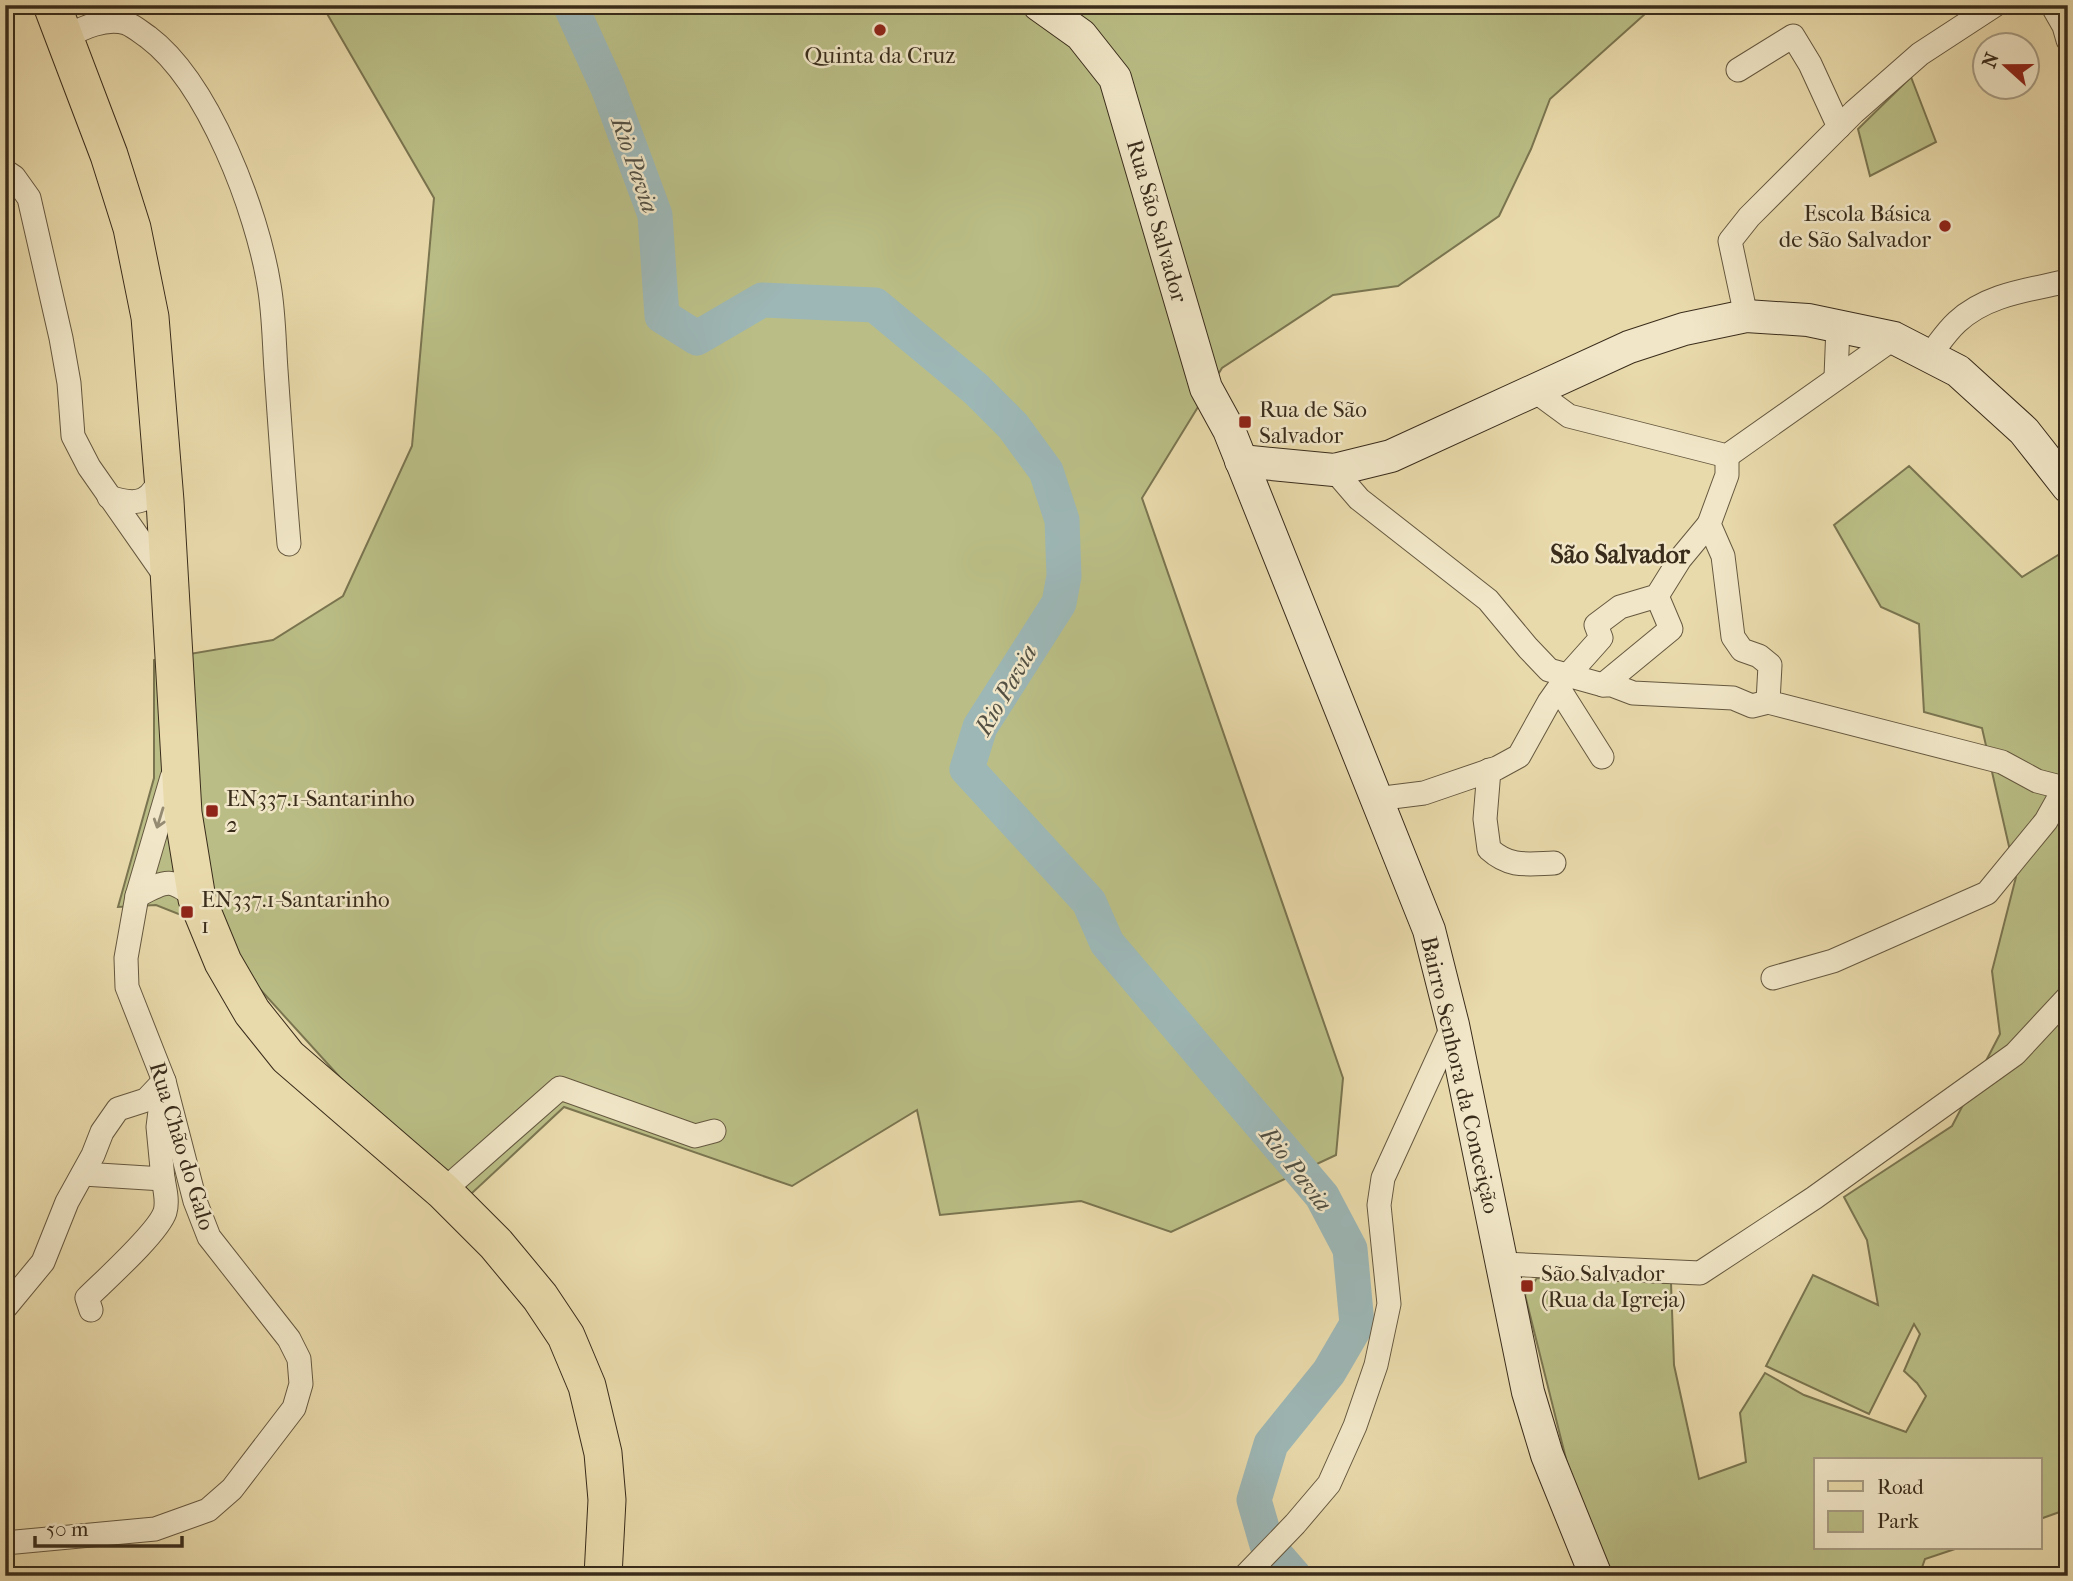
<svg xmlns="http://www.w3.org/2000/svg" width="2073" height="1581" font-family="'IM FELL French Canon',serif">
<rect width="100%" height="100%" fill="#e9daab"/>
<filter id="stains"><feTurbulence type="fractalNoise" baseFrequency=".00286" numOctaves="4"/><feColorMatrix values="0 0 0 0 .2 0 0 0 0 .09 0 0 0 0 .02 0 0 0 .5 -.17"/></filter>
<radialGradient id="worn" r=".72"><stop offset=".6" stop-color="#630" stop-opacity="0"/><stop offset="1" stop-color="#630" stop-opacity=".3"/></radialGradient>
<!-- green -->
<g fill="#babe86" stroke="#7a7550" stroke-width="2">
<path d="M 322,5 L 1655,5 L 1550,99 L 1531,149 L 1499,216 L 1398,286 L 1333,295 L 1222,368 L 1142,498 L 1343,1078 L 1336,1155 L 1171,1232 L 1081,1201 L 940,1215 L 917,1110 L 792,1186 L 564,1107 L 471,1194 L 346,1084 L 199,922 L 156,905 L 118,907 L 154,778 L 154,660 L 273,640 L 343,596 L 412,446 L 434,198 Z"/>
<path d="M 1911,77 L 1936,142 L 1870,176 L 1858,129 Z"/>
<path d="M 1909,466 L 2022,577 L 2068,549 L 2068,1509 L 2040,1519 L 2040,1460 L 1816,1460 L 1816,1548 L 1958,1548 L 1925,1559 L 1919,1576 L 1608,1576 L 1578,1507 L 1525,1295 L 1537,1278 L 1671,1283 L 1674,1365 L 1699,1479 L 1746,1462 L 1740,1413 L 1765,1373 L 1804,1395 L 1906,1432 L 1926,1396 L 1917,1383 L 1904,1371 L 1920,1334 L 1914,1324 L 1869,1414 L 1766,1366 L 1813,1275 L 1878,1305 L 1867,1240 L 1844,1197 L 1952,1126 L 2000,1034 L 1992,971 L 2016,877 L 1982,728 L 1924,712 L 1919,624 L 1881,607 L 1834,525 Z"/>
</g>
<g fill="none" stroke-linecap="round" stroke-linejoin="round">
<!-- river -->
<path stroke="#9db7b6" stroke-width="35" d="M 570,5 L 608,88 L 655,215 L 662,316 L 697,338 L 762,300 L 875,305 L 976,389 L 1013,426 L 1046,471 L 1062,520 L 1064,576 L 1059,603 L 980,727 L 967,769 L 1089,902 L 1107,943 L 1322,1196 L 1350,1249 L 1357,1324 L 1329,1372 L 1271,1444 L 1254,1500 L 1267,1545 L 1294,1576"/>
<defs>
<g id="street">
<path d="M 2052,5 L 2064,26 L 2068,40"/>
<path d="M 65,37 C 83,28 105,17 126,23 C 134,26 142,33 148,37 C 209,83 257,211 269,285 C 274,313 274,342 276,370 C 280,428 284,486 289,544"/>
<path d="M 1738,70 L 1793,36 L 1810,64 L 1839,127"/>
<path d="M 5,171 L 14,177 L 29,198 L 61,338 L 69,383 L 73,436 L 89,467 L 168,580"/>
<path d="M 1746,316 L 1730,241 L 1749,217 L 1854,112 L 1920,54 L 1995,5"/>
<path d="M 1929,356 C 1938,345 1946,332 1957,322 C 1987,294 2029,290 2068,281"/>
<path d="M 1836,377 L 1838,326"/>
<path d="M 1535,391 L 1569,416 L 1727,456 L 1894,338"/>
<path d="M 1727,456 L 1727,475 L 1709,524 L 1723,556 L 1733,637 L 1742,650 L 1759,656 L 1770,665 L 1768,702 L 2002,762 L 2037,781 L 2068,789"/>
<path d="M 1334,470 L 1359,499 L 1488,600 L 1528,648 L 1549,670 L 1603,685 L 1612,685 L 1633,693 L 1733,698 L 1752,706 L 1768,702"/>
<path d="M 109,497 C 139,507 151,502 163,473"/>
<path d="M 1603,685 L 1671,629 L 1657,596"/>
<path d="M 1559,689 L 1602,757"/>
<path d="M 1489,770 L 1485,819 L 1489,849 C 1510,868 1527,864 1554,863"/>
<path d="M 1376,799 L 1424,793 L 1497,768 L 1519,756 L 1549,702 L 1568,675 L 1601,638 L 1596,625 L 1620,607 L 1657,596 L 1680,559 L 1709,524"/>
<path d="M 137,896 C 167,880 170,877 197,899"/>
<path d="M 1773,978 L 1833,961 L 1987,893 L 2046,821 L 2064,789"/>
<path d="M 83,1174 L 163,1179 L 158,1127 L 162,1095"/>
<path d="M 443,1191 L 560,1088 L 695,1136 L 714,1131"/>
<path d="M 1503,1264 L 1700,1273 L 1814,1198 L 2015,1054 L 2068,997"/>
<path d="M 5,1308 L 43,1262 L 67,1202 L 93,1155 L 102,1132 L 118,1109 L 146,1100 L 164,1081"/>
<path d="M 91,1310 L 87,1298 C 104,1281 158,1233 165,1212 C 168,1202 165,1189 163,1179"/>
<path d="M 5,1543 L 155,1529 L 208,1510 L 232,1489 L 294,1408 L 301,1384 L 299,1359 L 289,1339 L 209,1237 L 195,1201 L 164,1081 L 127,987 L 126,958 L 137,896 L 172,777"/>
<path d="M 1245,1576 L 1295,1524 L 1329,1484 L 1355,1426 L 1376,1365 L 1389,1304 L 1379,1205 L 1383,1178 L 1453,1025"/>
</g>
<g id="secondary">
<path d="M 1039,5 L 1081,35 L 1115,78 L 1206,388 L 1229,430 L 1429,930 L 1453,1025 L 1528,1392 L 1547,1455 L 1596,1576"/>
<path d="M 1241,461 L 1334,470 L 1391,456 L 1629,347 L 1684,329 L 1746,316 L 1808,320 L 1894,338 L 1958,371 L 2024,431 L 2068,487"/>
</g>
<path id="primary" d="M 52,5 L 109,155 L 132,228 L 150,317 L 165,501 L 183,813 L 197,899 L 223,962 L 252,1012 L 288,1057 L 443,1191 L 496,1244 L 540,1297 L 566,1336 L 587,1386 L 603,1453 L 607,1500 L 603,1576"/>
</defs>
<!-- street casing -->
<use href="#street" stroke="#65583f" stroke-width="25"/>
<!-- secondary casing -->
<use href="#secondary" stroke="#392c1b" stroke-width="34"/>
<!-- primary casing -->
<use href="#primary" stroke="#392c1b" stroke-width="39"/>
<!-- street -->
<use href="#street" stroke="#f1e7c8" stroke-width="23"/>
<!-- secondary -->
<use href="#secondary" stroke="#f1e7c8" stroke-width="32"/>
<!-- primary -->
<use href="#primary" stroke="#e9daab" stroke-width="37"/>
</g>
<!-- one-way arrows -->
<defs><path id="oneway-shaft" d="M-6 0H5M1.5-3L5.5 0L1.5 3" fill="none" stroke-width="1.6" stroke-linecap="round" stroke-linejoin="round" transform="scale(1.75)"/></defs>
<use stroke="#958a72" href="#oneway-shaft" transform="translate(160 818) rotate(107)"/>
<!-- markers -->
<g fill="#8f2418" stroke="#f1e7c8" stroke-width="2.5">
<circle cx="880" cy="30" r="7"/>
<circle cx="1945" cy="226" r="7"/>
<rect x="1238" y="415" width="14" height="14" rx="3.5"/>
<rect x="205" y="804" width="14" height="14" rx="3.5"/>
<rect x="180" y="905" width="14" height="14" rx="3.5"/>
<rect x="1520" y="1279" width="14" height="14" rx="3.5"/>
</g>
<g text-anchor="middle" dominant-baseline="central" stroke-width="5" stroke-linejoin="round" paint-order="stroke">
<!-- poi labels -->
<g font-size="23" fill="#392c1b" stroke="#f1e7c8" text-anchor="start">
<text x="880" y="55" text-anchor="middle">Quinta da Cruz</text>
<text x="1931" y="213" text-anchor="end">Escola Básica<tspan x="1931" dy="26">de São Salvador</tspan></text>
<text x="1259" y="409">Rua de São<tspan x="1259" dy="26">Salvador</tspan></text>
<text x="226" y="798">EN337.1-Santarinho<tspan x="226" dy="26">2</tspan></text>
<text x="201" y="899">EN337.1-Santarinho<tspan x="201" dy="26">1</tspan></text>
<text x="1541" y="1273">São Salvador<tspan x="1541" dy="26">(Rua da Igreja)</tspan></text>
</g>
<!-- street labels -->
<g font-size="23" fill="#392c1b" stroke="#f1e7c8">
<text transform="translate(1157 221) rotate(74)">Rua São Salvador</text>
<text transform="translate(1460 1075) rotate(77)">Bairro Senhora da Conceição</text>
<text transform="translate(182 1146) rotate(73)">Rua Chão do Galo</text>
</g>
<!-- water labels -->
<g font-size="24" font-style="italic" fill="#524f42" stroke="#f1e7c8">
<text transform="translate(635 165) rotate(71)">Rio Pavia</text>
<text transform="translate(1006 690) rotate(-60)">Rio Pavia</text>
<text transform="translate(1296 1169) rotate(52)">Rio Pavia</text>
</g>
<!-- quarter labels -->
<g font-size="26" font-weight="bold" fill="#392c1b" stroke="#f1e7c8">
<text x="1620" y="554">São Salvador</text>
</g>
</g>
<!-- margin -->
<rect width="2073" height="1581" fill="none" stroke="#e9daab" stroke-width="28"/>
<rect x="7" y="7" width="2059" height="1567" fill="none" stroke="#392c1b" stroke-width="3.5"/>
<rect x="14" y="14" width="2045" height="1553" fill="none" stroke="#392c1b" stroke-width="2"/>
<!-- legend -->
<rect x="1814" y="1458" width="228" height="91" fill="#f1e7c8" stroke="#a79c83" stroke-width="2"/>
<rect x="1828" y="1481" width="35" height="10" fill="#e9daab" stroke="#a79c83" stroke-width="2"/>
<text x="1877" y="1494" font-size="21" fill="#392c1b">Road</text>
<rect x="1828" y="1511" width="35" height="21" fill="#babe86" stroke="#a79c83" stroke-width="2"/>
<text x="1877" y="1528" font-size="21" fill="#392c1b">Park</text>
<!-- north arrow -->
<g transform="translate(2006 66) rotate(291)"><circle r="33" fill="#f1e7c8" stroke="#a79c83" stroke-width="2"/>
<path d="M0-5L12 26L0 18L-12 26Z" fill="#8f2418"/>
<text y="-10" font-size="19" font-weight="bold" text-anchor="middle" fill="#392c1b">N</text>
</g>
<!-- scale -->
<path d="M35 1536v10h147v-10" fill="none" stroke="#392c1b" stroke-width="3.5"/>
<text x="46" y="1536" font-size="21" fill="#392c1b" stroke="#f1e7c8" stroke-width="5" paint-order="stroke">50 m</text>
<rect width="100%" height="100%" filter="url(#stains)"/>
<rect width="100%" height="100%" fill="url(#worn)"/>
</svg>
